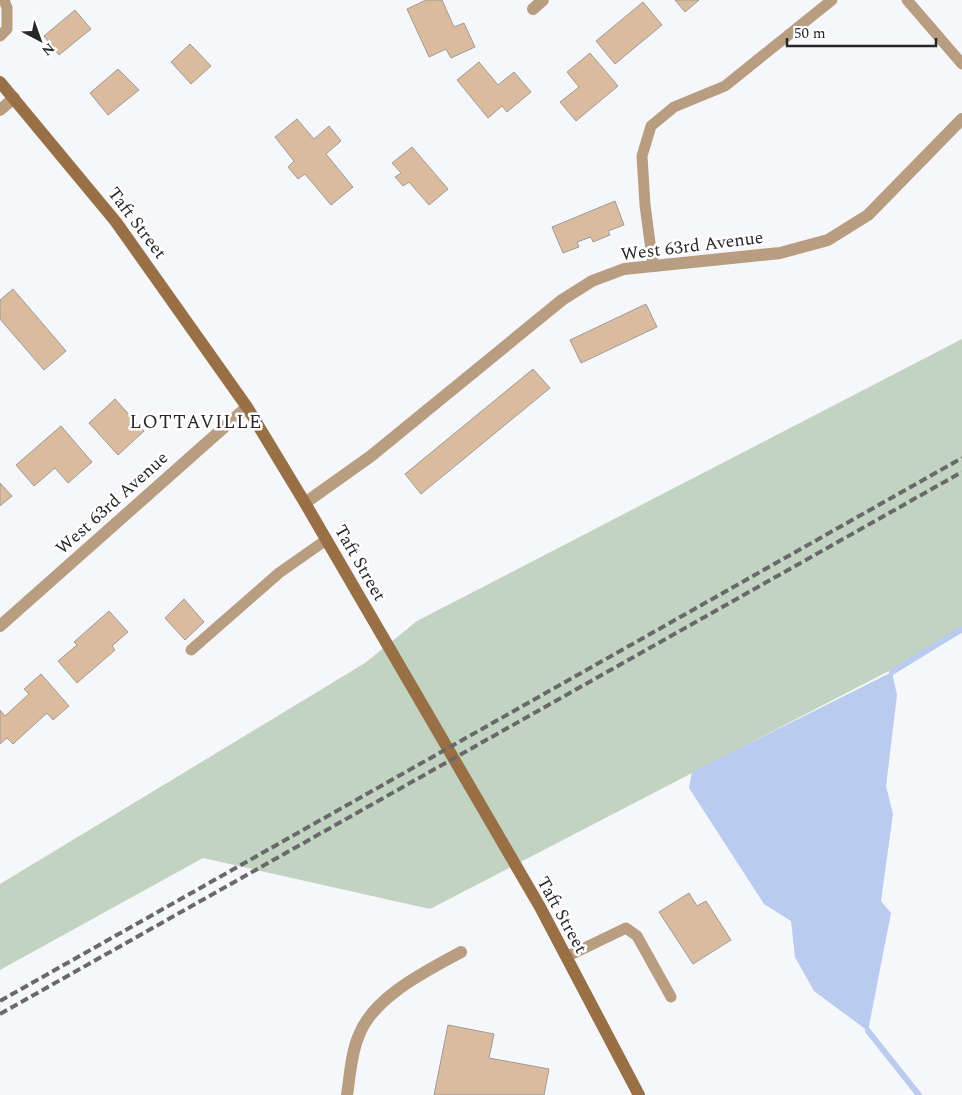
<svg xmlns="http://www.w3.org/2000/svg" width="962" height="1095" font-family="Spectral,serif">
<rect width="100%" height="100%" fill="#f5f7fa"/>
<!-- green -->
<path fill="#c2d4c1" d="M 962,339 L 962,633 L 430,909 L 203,858 L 0,970 L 0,884 L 365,663 L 417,621 Z"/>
<!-- water -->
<path fill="#b9cbef" d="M 892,672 L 897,695 L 886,786 L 893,814 L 881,901 L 891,913 L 868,1031 L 814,991 L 795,957 L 791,921 L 764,904 L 689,788 L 692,772 Z"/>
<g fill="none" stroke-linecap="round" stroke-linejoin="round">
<!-- stream -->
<g stroke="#b9cbef" stroke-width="6">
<path d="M 892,672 L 962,629"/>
<path d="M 868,1031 L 919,1095"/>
</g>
</g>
<!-- building -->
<g fill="#dbbb9d" stroke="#9e9c9a">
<path d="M 426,0 L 442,0 L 454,27 L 464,23 L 475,47 L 451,58 L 446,49 L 429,57 L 407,9 Z"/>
<path d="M 675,0 L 699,0 L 685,12 Z"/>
<path d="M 643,2 L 662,25 L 615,64 L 596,41 Z"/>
<path d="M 75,10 L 91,29 L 59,55 L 44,36 Z"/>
<path d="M 190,44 L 211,66 L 191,84 L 171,62 Z"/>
<path d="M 590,53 L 618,86 L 576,121 L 560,102 L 579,87 L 567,72 Z"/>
<path d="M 479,62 L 498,85 L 514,72 L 531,92 L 507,112 L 502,106 L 488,118 L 457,80 Z"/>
<path d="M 118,69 L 139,90 L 108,115 L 90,93 Z"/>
<path d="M 297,119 L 314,139 L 329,126 L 341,141 L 326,154 L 353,187 L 331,205 L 305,174 L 298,179 L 288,167 L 294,161 L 275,137 Z"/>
<path d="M 412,147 L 448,189 L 429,205 L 409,182 L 403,186 L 395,177 L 401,173 L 392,163 Z"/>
<path d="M 615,201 L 624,225 L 608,231 L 610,235 L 593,242 L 591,237 L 577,242 L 579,247 L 563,253 L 552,227 Z"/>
<path d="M 13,289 L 66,351 L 44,370 L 0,319 L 0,300 Z"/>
<path d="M 646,304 L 657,327 L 581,363 L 570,340 Z"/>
<path d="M 533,369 L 550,388 L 421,494 L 405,474 Z"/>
<path d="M 115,399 L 144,431 L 118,455 L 89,423 Z"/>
<path d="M 61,426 L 92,462 L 68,483 L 55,468 L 34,486 L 16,465 Z"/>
<path d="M 0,483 L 12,496 L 0,506 Z"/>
<path d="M 184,599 L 204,622 L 185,640 L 165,618 Z"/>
<path d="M 109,611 L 128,632 L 112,646 L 115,650 L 77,683 L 58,661 L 77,645 L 74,642 Z"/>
<path d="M 41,674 L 69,706 L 53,720 L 47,713 L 13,744 L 7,738 L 0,744 L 0,710 L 5,716 L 29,694 L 24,689 Z"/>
<path d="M 689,893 L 697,906 L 706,901 L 731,940 L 693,964 L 659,912 Z"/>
<path d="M 448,1025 L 494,1034 L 489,1058 L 549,1069 L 544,1095 L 434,1095 Z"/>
</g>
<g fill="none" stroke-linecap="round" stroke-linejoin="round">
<!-- service -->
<g stroke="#b99d80" stroke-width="11">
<path d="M 907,0 L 962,64"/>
<path d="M 0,36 L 7,29 L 7,8 L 4,0"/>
<path d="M 653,265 L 645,205 L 642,156 L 651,126 L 674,107 L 725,86 L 832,0"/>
<path d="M 191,650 L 279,573 L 326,540"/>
<path d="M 566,957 L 626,928 L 637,936 L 671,997"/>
</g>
<!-- minor -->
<g stroke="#b99d80" stroke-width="12">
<path d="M 533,9 L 543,0"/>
<path d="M 0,110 L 14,98"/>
<path d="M 305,503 L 371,456 L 562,300 L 592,281 L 624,269 L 780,253 L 828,240 L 868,215 L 962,119"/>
<path d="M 0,626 L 247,407"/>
<path d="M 347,1095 C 350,1076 351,1053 359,1035 C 374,996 427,971 461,952"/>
</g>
<!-- secondary -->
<path stroke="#997045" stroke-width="12" d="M 0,82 L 116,222 L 247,407 L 305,503 L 540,907 L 639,1095"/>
<!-- rail -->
<g stroke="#69696b" stroke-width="4" stroke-dasharray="8 4" stroke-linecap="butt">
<path d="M 0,1001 L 962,458"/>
<path d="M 0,1014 L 962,472"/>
</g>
</g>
<g text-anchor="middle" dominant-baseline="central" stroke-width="5" stroke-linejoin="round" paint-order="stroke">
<!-- street labels -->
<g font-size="18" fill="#272728" stroke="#fff">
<text transform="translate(137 223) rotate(53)">Taft Street</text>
<text transform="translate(692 246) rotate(-7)">West 63rd Avenue</text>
<text transform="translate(112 503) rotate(-42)">West 63rd Avenue</text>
<text transform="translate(360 563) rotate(60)">Taft Street</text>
<text transform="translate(562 915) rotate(61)">Taft Street</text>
</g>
<!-- neighbourhood labels -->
<g font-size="19" letter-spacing="1" fill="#272728" stroke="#fff">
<text x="196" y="422">LOTTAVILLE</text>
</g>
</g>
<!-- north arrow -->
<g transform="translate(40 40) rotate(139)" stroke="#ffffff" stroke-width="4" paint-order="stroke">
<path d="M0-4L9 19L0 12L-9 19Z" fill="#272728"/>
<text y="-8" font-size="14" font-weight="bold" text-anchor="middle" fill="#272728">N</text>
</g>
<!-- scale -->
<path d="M787 38v8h149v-8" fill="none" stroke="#272728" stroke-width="2.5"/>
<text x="794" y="38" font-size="15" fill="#272728" stroke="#ffffff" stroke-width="4" paint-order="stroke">50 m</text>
</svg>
